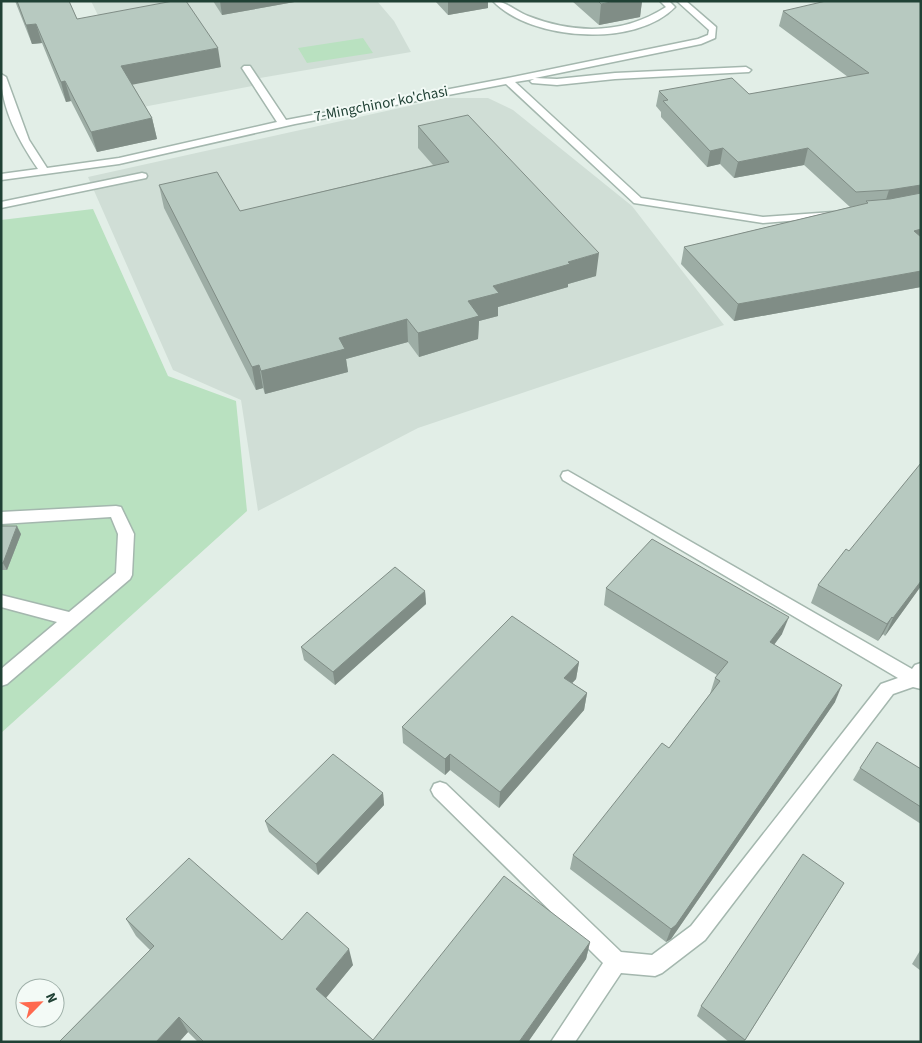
<svg xmlns="http://www.w3.org/2000/svg" width="922" height="1043" font-family="'Source Sans 3',sans-serif">
<rect width="100%" height="100%" fill="#e2eee7"/>
<!-- built -->
<g fill="#d0ded6">
<path d="M 91,1 L 377,1 L 394,21 L 411,52 L 260,78 L 263,84 L 143,107 Z"/>
<path d="M 445,98 L 488,98 L 513,110 L 632,206 L 724,325 L 418,428 L 258,511 L 241,400 L 173,370 L 88,177 Z"/>
</g>
<!-- green -->
<g fill="#b9e1c0">
<path d="M 363,38 L 373,53 L 307,63 L 298,48 Z"/>
<path d="M 93,209 L 168,376 L 236,401 L 247,511 L 1,733 L 1,220 Z"/>
</g>
<g fill="none" stroke-linecap="round" stroke-linejoin="round">
<defs>
<g id="minor">
<path d="M 493,1 C 506,1 515,11 528,16 C 574,34 623,35 666,7 L 660,1 L 669,1 L 675,7 C 636,48 531,41 493,1 Z"/>
<path d="M 677,1 L 686,1 L 716,27 L 715,38 L 701,44 L 535,78 L 557,79 L 615,73 L 746,67 L 751,70 L 749,72 L 615,79 L 557,85 L 532,83 L 530,81 L 534,79 L 515,82 L 641,198 L 763,217 L 833,212 L 837,213 L 839,215 L 837,217 L 763,223 L 634,203 L 506,84 L 295,124 L 119,164 L 1,180 L 1,174 L 38,169 C 19,141 1,109 1,74 L 6,77 L 29,140 L 47,168 L 119,158 L 277,122 L 242,68 L 244,66 L 250,66 L 286,120 L 508,78 L 698,39 L 708,35 L 709,30 Z"/>
<path d="M 142,173 L 146,174 L 147,176 L 146,178 L 1,208 L 1,202 Z"/>
<path d="M 568,471 L 912,669 L 915,665 L 921,663 L 921,689 L 913,687 L 893,694 L 705,940 L 662,973 L 655,976 L 621,973 L 575,1042 L 551,1042 L 603,963 L 434,796 L 431,790 L 434,784 L 440,782 L 446,784 L 621,952 L 652,955 L 691,926 L 881,684 L 898,678 L 563,480 L 561,476 L 563,472 Z"/>
<path d="M 116,506 L 121,507 L 134,534 L 132,575 L 130,579 L 7,684 L 1,686 L 1,669 L 57,622 L 1,607 L 1,595 L 69,612 L 116,573 L 118,534 L 111,517 L 1,524 L 1,512 Z"/>
</g>
</defs>
<!-- minor casing -->
<use href="#minor" stroke="#a4b7ae" stroke-width="3"/>
<!-- minor -->
<use href="#minor" fill="#fff" fill-rule="evenodd"/>
</g>
<!-- wall -->
<g fill="#9dada5">
<path d="M 15,1 L 69,1 L 77,19 L 221,67 L 132,84 L 152,118 L 157,139 L 97,152 L 71,101 L 66,102 L 42,43 L 32,44 Z"/>
<path d="M 213,1 L 300,1 L 222,15 Z"/>
<path d="M 435,1 L 488,1 L 488,8 L 448,15 Z"/>
<path d="M 572,1 L 642,1 L 640,17 L 599,25 Z"/>
<path d="M 921,1 L 921,287 L 734,321 L 681,264 L 684,247 L 850,207 L 804,165 L 734,178 L 720,164 L 707,167 L 661,117 L 661,112 L 656,106 L 659,91 L 749,94 L 848,77 L 779,26 L 783,11 Z"/>
<path d="M 418,126 L 596,276 L 568,284 L 568,287 L 498,307 L 498,316 L 479,321 L 478,339 L 419,357 L 408,342 L 346,359 L 348,372 L 265,394 L 263,388 L 256,390 L 164,208 L 159,185 L 240,211 L 433,165 L 418,148 Z"/>
<path d="M 1,526 L 21,534 L 7,570 L 1,570 Z"/>
<path d="M 849,551 L 921,586 L 885,636 L 883,634 L 878,641 L 811,603 L 818,585 Z"/>
<path d="M 606,588 L 782,634 L 774,645 L 835,702 L 671,939 L 666,942 L 570,869 L 573,855 L 669,748 L 710,694 L 715,678 L 717,675 L 604,605 Z"/>
<path d="M 425,591 L 426,604 L 335,685 L 304,660 L 301,647 Z"/>
<path d="M 579,662 L 576,679 L 572,683 L 587,693 L 584,710 L 499,808 L 450,770 L 445,775 L 403,743 L 402,727 Z"/>
<path d="M 860,768 L 921,769 L 921,824 L 853,780 Z"/>
<path d="M 383,793 L 384,805 L 318,875 L 269,832 L 265,821 Z"/>
<path d="M 844,883 L 744,1042 L 729,1042 L 697,1016 L 701,1006 Z"/>
<path d="M 126,919 L 282,940 L 353,965 L 326,998 L 373,1040 L 590,942 L 586,959 L 528,1042 L 198,1042 L 188,1032 L 179,1042 L 59,1042 L 150,950 L 136,936 Z"/>
<path d="M 921,949 L 921,971 L 912,964 Z"/>
</g>
<!-- shaded-wall -->
<g fill="#808d86">
<path d="M 220,1 L 300,1 L 222,15 Z"/>
<path d="M 448,1 L 488,1 L 488,8 L 448,15 Z"/>
<path d="M 616,1 L 642,1 L 640,17 L 599,25 L 601,4 Z"/>
<path d="M 36,24 L 42,43 L 32,44 L 26,25 Z"/>
<path d="M 218,48 L 221,67 L 126,86 L 121,66 Z"/>
<path d="M 65,81 L 71,101 L 66,102 L 61,82 Z"/>
<path d="M 152,118 L 157,139 L 97,152 L 91,132 Z"/>
<path d="M 723,148 L 720,164 L 707,167 L 710,151 Z"/>
<path d="M 808,148 L 804,165 L 734,178 L 738,162 Z"/>
<path d="M 921,185 L 921,200 L 884,206 L 889,190 Z"/>
<path d="M 921,229 L 921,245 L 914,231 Z"/>
<path d="M 599,253 L 596,276 L 568,284 L 568,287 L 498,307 L 498,316 L 479,321 L 478,339 L 419,357 L 418,333 L 493,286 L 568,262 Z"/>
<path d="M 921,271 L 921,287 L 734,321 L 738,304 Z"/>
<path d="M 407,319 L 408,342 L 346,359 L 348,372 L 265,394 L 261,371 L 339,338 Z"/>
<path d="M 259,365 L 263,388 L 256,390 L 252,367 Z"/>
<path d="M 17,526 L 21,534 L 7,570 L 3,563 Z"/>
<path d="M 921,581 L 921,586 L 885,636 L 893,618 Z"/>
<path d="M 425,591 L 426,604 L 335,685 L 333,672 Z"/>
<path d="M 789,617 L 782,634 L 763,659 L 770,642 Z"/>
<path d="M 892,617 L 883,634 L 878,641 L 887,624 Z"/>
<path d="M 579,662 L 576,679 L 561,695 L 564,678 Z"/>
<path d="M 842,685 L 835,702 L 671,939 L 666,942 L 671,929 Z"/>
<path d="M 587,693 L 584,710 L 499,808 L 500,792 Z"/>
<path d="M 450,754 L 450,770 L 445,775 L 445,759 Z"/>
<path d="M 383,793 L 384,805 L 318,875 L 316,864 Z"/>
<path d="M 590,942 L 586,959 L 528,1042 L 519,1042 Z"/>
<path d="M 349,949 L 353,965 L 320,1005 L 316,989 Z"/>
<path d="M 179,1017 L 188,1032 L 179,1042 L 156,1042 Z"/>
</g>
<!-- building -->
<g fill="#b7c9c0" stroke="#808d86">
<path d="M 17,1 L 69,1 L 77,19 L 173,1 L 186,1 L 218,48 L 121,66 L 152,118 L 91,132 L 65,81 L 61,82 L 36,24 L 26,25 Z"/>
<path d="M 598,1 L 616,1 L 601,4 Z"/>
<path d="M 826,1 L 921,1 L 921,185 L 889,190 L 856,192 L 808,148 L 738,162 L 723,148 L 710,151 L 663,101 L 668,100 L 659,91 L 732,78 L 749,94 L 869,73 L 783,11 Z"/>
<path d="M 468,115 L 599,253 L 568,262 L 570,264 L 493,286 L 499,293 L 468,301 L 479,316 L 418,333 L 407,319 L 339,338 L 345,349 L 261,371 L 259,365 L 252,367 L 159,185 L 217,172 L 240,211 L 449,162 L 418,126 Z"/>
<path d="M 921,193 L 921,229 L 914,231 L 921,237 L 921,271 L 738,304 L 684,247 L 868,203 L 866,201 L 890,199 Z"/>
<path d="M 921,463 L 921,581 L 893,618 L 892,617 L 887,624 L 818,585 L 846,549 L 849,551 Z"/>
<path d="M 1,526 L 17,526 L 3,563 L 1,563 Z"/>
<path d="M 652,539 L 789,617 L 770,642 L 842,685 L 676,925 L 671,929 L 573,855 L 662,743 L 669,748 L 720,681 L 715,678 L 728,662 L 606,588 Z"/>
<path d="M 395,567 L 425,591 L 333,672 L 301,647 Z"/>
<path d="M 512,616 L 579,662 L 564,678 L 587,693 L 500,792 L 450,754 L 445,759 L 402,727 Z"/>
<path d="M 877,742 L 921,769 L 921,807 L 860,768 Z"/>
<path d="M 333,754 L 383,793 L 316,864 L 265,821 Z"/>
<path d="M 803,854 L 844,883 L 745,1040 L 701,1006 Z"/>
<path d="M 189,858 L 282,940 L 307,912 L 349,949 L 316,989 L 373,1040 L 504,876 L 590,942 L 519,1042 L 204,1042 L 179,1017 L 156,1042 L 59,1042 L 154,946 L 126,919 Z"/>
</g>
<g text-anchor="middle" dominant-baseline="central" stroke-width="4" stroke-linejoin="round" paint-order="stroke">
<!-- far-street labels -->
<g font-size="15" fill="#204135" stroke="#f3faf6">
<text transform="translate(381 104) rotate(-11)">7-Mingchinor ko'chasi</text>
</g>
</g>
<!-- border -->
<rect width="922" height="1043" fill="none" stroke="#204135" stroke-width="5"/>
<!-- north arrow -->
<g transform="translate(40 1003) rotate(66)"><circle r="24" fill="#f3faf6" stroke="#9fb0a9"/>
<path d="M0-4L9 19L0 12L-9 19Z" fill="#ff694e"/>
<text y="-8" font-size="14" font-weight="bold" text-anchor="middle" fill="#204135">N</text>
</g>
</svg>
